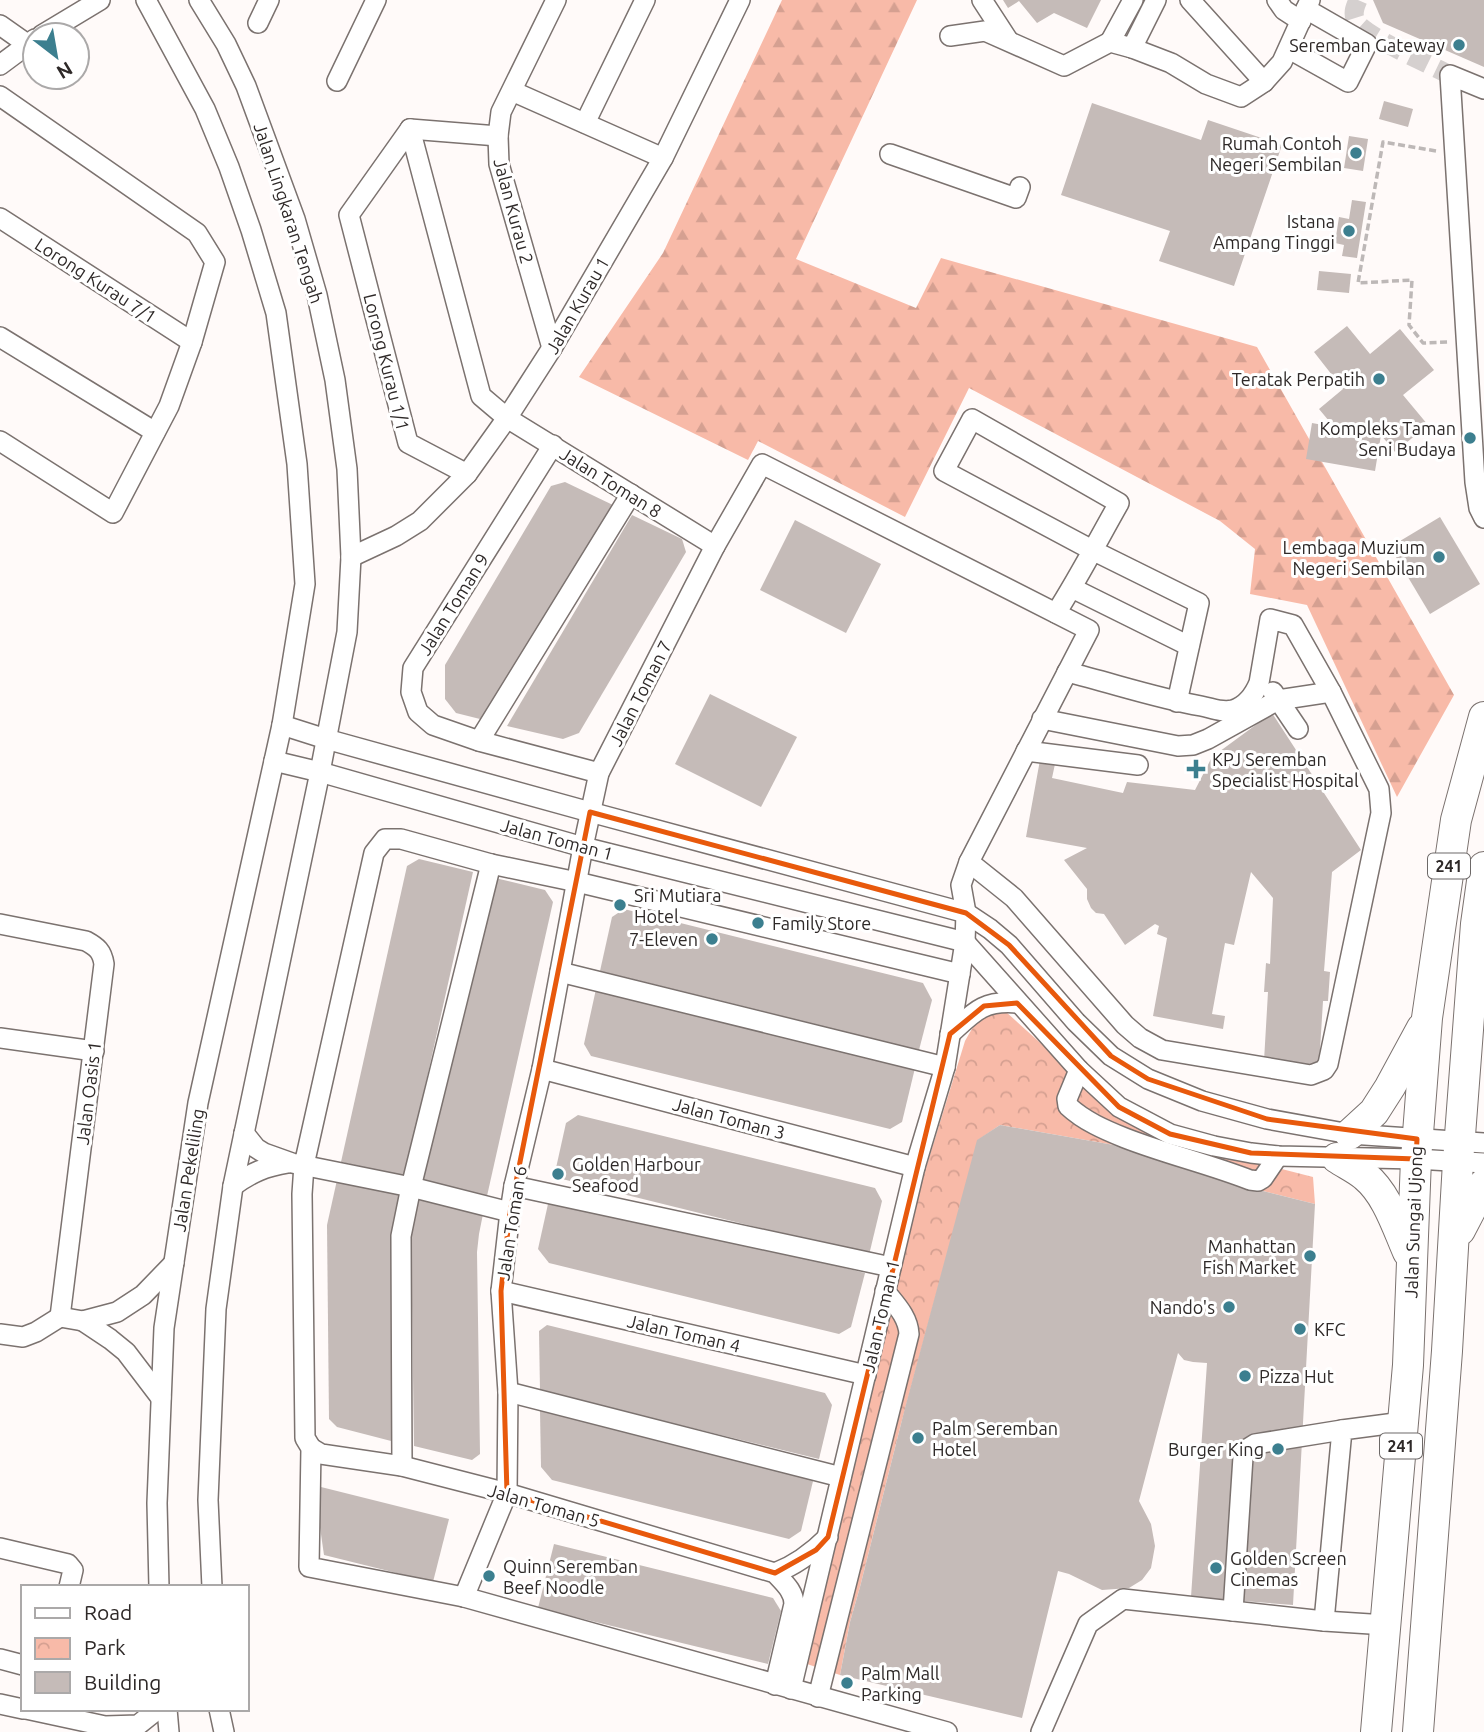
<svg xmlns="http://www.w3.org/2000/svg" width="1484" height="1732" font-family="Ubuntu,sans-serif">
<defs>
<pattern id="forest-firs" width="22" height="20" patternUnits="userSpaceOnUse" patternTransform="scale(1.75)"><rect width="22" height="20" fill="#f8baa8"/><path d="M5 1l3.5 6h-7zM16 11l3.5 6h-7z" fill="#d5a091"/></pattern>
<pattern id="park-crowns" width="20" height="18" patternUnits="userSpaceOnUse" patternTransform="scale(1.75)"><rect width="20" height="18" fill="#f8baa8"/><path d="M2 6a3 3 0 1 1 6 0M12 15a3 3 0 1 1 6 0" fill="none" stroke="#d5a091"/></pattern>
</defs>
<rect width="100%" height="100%" fill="#fffaf9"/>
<!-- forest -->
<path fill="url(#forest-firs)" d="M 782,0 L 917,0 L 796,259 L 916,308 L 941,258 L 1257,347 L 1454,695 L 1397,797 L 1307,605 L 1250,594 L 1255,549 L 1220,521 L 969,388 L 905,517 L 758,441 L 748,460 L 579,377 L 663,253 Z"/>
<!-- park -->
<path fill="url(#park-crowns)" d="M 1005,1011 L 1046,1048 L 1129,1117 L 1173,1141 L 1313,1177 L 1315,1204 L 1219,1180 L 1131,1148 L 1000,1125 L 978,1140 L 901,1424 L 860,1587 L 850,1622 L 840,1675 L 801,1662 L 894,1272 L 965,1041 C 976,1021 981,1014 1005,1011 Z"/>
<!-- building -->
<g fill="#c5bbb8">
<path d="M 1003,0 L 1101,0 L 1087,28 L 1054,13 L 1037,23 L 1019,1 L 1008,8 Z"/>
<path d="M 1373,0 L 1484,0 L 1484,67 L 1383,23 Z"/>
<path d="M 1384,101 L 1413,109 L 1408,127 L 1379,119 Z"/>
<path d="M 1092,103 L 1201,140 L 1208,120 L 1282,145 L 1234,286 L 1159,261 L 1170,231 L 1061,195 Z"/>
<path d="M 1349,136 L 1368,139 L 1363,171 L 1344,168 Z"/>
<path d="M 1352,200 L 1366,202 L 1357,258 L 1342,256 L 1344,245 L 1335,243 L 1339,217 L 1349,219 Z"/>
<path d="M 1319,271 L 1351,274 L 1349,293 L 1317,290 Z"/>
<path d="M 1347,326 L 1370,354 L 1400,329 L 1434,370 L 1403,395 L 1428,425 L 1395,452 L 1381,435 L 1375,471 L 1306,459 L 1312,423 L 1334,427 L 1319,409 L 1343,389 L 1314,352 Z"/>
<path d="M 565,482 L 615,506 L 488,721 L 456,713 L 445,699 L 445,665 L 551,486 Z"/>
<path d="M 632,515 L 682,539 L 686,552 L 579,733 L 563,739 L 507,726 Z"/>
<path d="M 1440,517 L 1480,584 L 1430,614 L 1390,547 Z"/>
<path d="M 795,520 L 881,564 L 846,633 L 760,590 Z"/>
<path d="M 710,694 L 797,737 L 761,807 L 675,764 Z"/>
<path d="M 1272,713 L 1361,850 L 1332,872 L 1324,971 L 1330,972 L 1328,1001 L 1323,1001 L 1319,1066 L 1264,1061 L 1268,992 L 1264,992 L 1266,963 L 1270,964 L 1273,898 L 1251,872 L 1234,945 L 1225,943 L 1212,1014 L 1225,1016 L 1223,1029 L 1153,1016 L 1167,938 L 1157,934 L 1159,926 L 1155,924 L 1125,945 L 1104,914 L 1096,913 L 1091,908 L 1087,899 L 1087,889 L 1064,860 L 1087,848 L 1026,837 L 1040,760 L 1055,764 L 1052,778 L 1123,793 L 1127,782 L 1195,790 L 1212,757 Z"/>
<path d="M 419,859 L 473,872 L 405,1176 L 341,1162 L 407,866 Z"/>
<path d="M 491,877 L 545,890 L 553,902 L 487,1196 L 423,1182 Z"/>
<path d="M 624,909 L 923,983 L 932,1000 L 919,1050 L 600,971 L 612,917 Z"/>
<path d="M 596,989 L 915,1068 L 902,1122 L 890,1129 L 591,1056 L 584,1044 Z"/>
<path d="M 578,1115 L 875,1188 L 882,1201 L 869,1255 L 554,1177 L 566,1123 Z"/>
<path d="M 1000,1125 L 1131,1148 L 1219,1180 L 1315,1204 L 1293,1605 L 1191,1597 L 1207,1363 L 1193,1362 L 1184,1360 L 1178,1353 L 1139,1501 L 1151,1524 L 1155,1546 L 1151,1568 L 1142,1580 L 1129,1588 L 1102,1590 L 1069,1574 L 1058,1571 L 1022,1718 L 840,1675 L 850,1622 L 860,1587 L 905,1408 L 977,1140 Z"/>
<path d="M 337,1180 L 401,1194 L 395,1442 L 337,1427 L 329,1419 L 327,1225 Z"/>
<path d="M 550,1195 L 865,1273 L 851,1327 L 839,1334 L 549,1263 L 538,1249 Z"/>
<path d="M 419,1200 L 483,1214 L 479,1234 L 477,1252 L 480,1454 L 472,1460 L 414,1446 L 411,1234 Z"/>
<path d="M 547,1325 L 825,1393 L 832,1405 L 819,1459 L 540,1391 L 539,1331 Z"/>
<path d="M 540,1410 L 814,1477 L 801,1531 L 789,1539 L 552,1480 L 541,1467 Z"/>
<path d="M 321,1487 L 449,1519 L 433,1582 L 324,1555 L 315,1493 Z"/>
<path d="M 554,1544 L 773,1598 L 781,1611 L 768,1664 L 538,1608 Z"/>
</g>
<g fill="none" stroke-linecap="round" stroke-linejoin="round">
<!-- minor-tunnel -->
<path stroke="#d5d0cf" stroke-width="19" stroke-dasharray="19 10" stroke-linecap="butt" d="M 1358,0 C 1355,7 1352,13 1356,21 C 1362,35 1433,66 1450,75"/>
<defs>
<g id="minor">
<path d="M 146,0 L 205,109 L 229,167 L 251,230 L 276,313 L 297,464 L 305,584 L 282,725 L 198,1103 L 164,1328 L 157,1503 L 159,1587"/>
<path d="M 199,0 L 226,44 L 246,86 L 295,219 L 317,295 L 335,380 L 347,469 L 351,557 L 347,632 L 320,772 L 233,1186 L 216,1309 L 208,1500 L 212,1587"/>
<path d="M 982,0 L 1008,40"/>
<path d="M 1190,0 L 1264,82"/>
<path d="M 1277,0 L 1284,10 L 1301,21"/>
<path d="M 258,23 L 269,0"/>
<path d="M 0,25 L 27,44"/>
<path d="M 42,35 L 100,0"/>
<path d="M 950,36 L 985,31 L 1064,66 L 1110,42 L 1132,48 L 1171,63 L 1206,84 L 1241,97 L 1264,82 L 1282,62 L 1310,0"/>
<path d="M 1110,42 L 1133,0"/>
<path d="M 1132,48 L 1156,0"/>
<path d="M 1289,49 L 1348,82 L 1367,44 L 1306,9"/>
<path d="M 0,65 L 35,39"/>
<path d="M 337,81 L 376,0"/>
<path d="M 1484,89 L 1450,75 L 1475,482 L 1479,508 L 1484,518"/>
<path d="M 512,91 L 663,158"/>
<path d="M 0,96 L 197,233 L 215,262 L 192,342 L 169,406 L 113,513 L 0,441"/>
<path d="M 585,123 L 645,0"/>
<path d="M 410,129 L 481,396 L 507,418 L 715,546"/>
<path d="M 890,154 L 1016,198 L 1020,187"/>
<path d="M 0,218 L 192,342"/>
<path d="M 0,337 L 155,432"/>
<path d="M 552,348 L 499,164 L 498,136 L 501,112 L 556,0"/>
<path d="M 553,445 L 413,668 L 411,692 L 418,712 L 433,725 L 479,741 L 599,773"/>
<path d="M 467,474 L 408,443 L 349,215 L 410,129 L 498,136"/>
<path d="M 351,557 L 396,536 L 420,521 L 467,474 L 507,418 L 552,348 L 663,158 L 740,0"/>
<path d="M 1072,588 L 1189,646"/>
<path d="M 1056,613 C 1079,577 1098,540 1119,503 L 972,419 L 944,471 L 1092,550 L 1199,603 L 1177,702"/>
<path d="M 1273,692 L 1298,729"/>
<path d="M 1042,719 L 1178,746 L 1193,745 L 1208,739 L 1278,700 L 1331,692"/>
<path d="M 282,725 L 326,739 L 590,812 L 966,913 L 990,929 L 1009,945 L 1076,1022 L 1111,1056 L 1148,1079 L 1202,1101 L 1267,1119 L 1350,1134 L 1484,1143"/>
<path d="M 479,741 L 631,494"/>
<path d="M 1026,751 L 1138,765"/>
<path d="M 274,761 L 320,772 L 583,847 L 965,942 L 1079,1070 L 1119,1107 L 1170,1134 L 1214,1146 L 1251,1153 L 1278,1156 L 1416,1159 L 1484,1163"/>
<path d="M 969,862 L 1014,898 L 1125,1025 L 1140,1038 L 1162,1050 L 1311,1075 L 1324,1070 L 1328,1064 L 1381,813 L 1379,789 L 1331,692 L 1293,625 L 1270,619 L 1259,683 C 1254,695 1246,706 1233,710 C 1221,713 1212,708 1201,706 C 1156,698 1112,683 1067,672"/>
<path d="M 0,924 L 86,941 C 97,947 102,951 104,964 L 60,1317"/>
<path d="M 560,972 L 945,1067"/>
<path d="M 950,1034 C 974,1012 983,1000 1017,1003"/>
<path d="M 0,1038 L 94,1051"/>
<path d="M 542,1069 L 915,1167"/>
<path d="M 1079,1070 L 1067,1099 L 1068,1106 C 1084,1121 1105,1130 1125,1138 C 1166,1154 1209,1164 1250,1180 L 1258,1181 L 1263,1178 L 1278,1156"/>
<path d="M 244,1133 L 256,1148 L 264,1153 L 292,1163 L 411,1187 L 510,1212"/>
<path d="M 233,1186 C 252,1172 265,1167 288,1163"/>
<path d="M 514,1186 L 891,1267"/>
<path d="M 501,1291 L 866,1375"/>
<path d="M 60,1317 L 83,1321 L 117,1312 L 143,1295 L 174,1263"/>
<path d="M 83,1321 L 110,1339 L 126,1352 L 161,1398"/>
<path d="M 0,1334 L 23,1337 L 36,1332 L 60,1317"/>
<path d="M 508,1392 L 841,1477"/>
<path d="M 311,1448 L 321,1454 L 402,1466 L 507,1493 L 775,1573 C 784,1583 794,1591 794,1604 L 775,1685"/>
<path d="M 402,1466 L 401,1236 L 411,1187 L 491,864"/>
<path d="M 0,1548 L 68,1564 L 73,1570 L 69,1587"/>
<path d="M 775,1573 C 796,1565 812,1553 828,1537"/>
<path d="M 464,1597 L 507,1493 L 508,1392 L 501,1291 L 510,1212 L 514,1186 L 542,1069 L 583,847 L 599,773 L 715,546 L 762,464 L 1089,630 L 969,862 L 961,885 L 966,913 L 965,942 L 945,1067 L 915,1167 L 791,1689"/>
<path d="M 1233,1611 L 1243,1457 L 1247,1449 L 1255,1444 L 1342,1430"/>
<path d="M 1324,1621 L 1342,1430 L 1403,1422"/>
<path d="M 0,1659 L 23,1665"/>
<path d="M 818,1697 L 909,1334 C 908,1316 895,1304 885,1291"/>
<path d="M 0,1704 L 23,1709"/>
<path d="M 26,1709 L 105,1726 L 138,1725 L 158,1709"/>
<path d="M 167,1709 L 169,1732"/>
<path d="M 219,1709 L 224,1732"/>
<path d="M 947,1732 L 464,1597 L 309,1567 L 311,1448 L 305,1438 L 302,1194 L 304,1165 L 374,853 L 385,839 L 401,839 L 491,864 L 577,882 L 960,974"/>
<path d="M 1041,1732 L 1088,1624 L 1123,1599 L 1324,1621 L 1386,1625"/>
</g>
<g id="highway">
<path d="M 1350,1134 L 1374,1112 L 1390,1087 L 1422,1028"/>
<path d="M 1337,1158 C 1346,1164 1357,1169 1365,1176 C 1387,1194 1397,1227 1408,1252"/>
<path d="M 1460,1230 L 1484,1184"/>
<path d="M 1376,1732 L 1408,1365 L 1416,1159 L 1427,1018 L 1456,820 L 1484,717"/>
<path d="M 1418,1732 L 1447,1351 L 1458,1162 L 1476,924 L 1484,867"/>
</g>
</defs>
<!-- minor casing -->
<use href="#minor" stroke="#7b726f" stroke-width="22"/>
<!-- highway casing -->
<use href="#highway" stroke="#7b726f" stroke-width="32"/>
<!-- path -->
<path stroke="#bdb8b7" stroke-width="3.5" stroke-dasharray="7 3.5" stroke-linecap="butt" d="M 1436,151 L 1383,142 L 1358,283 L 1412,280 L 1409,325 L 1423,343 L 1448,342"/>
<!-- minor -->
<use href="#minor" stroke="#fff" stroke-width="19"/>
<!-- highway -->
<use href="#highway" stroke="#fff" stroke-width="30"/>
</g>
<!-- marked area -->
<path fill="none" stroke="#e8590c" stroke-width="5" stroke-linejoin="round" d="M 590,812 L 966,913 L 1009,945 L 1111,1056 L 1148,1079 L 1267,1119 L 1417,1139 L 1416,1159 L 1251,1153 L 1170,1134 L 1119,1107 L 1017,1003 L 984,1006 L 950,1034 L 828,1537 L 816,1550 L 775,1573 L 507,1493 L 501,1291 L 510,1212 Z"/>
<!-- markers -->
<g fill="#3c7f8f" stroke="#fff" stroke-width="2.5">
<circle cx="1459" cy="45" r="7"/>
<circle cx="1356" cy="153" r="7"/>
<circle cx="1349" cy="231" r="7"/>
<circle cx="1379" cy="379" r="7"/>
<circle cx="1470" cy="438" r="7"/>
<circle cx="1439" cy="557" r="7"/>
<path d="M1192.5 758.5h7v7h7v7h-7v7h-7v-7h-7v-7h7z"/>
<circle cx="620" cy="905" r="7"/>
<circle cx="758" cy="923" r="7"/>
<circle cx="712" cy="939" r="7"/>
<circle cx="558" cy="1174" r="7"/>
<circle cx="1310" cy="1256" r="7"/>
<circle cx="1229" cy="1307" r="7"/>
<circle cx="1300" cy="1329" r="7"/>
<circle cx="1245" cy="1376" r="7"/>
<circle cx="918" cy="1438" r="7"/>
<circle cx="1278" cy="1449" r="7"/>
<circle cx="1216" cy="1568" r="7"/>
<circle cx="489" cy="1576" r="7"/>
<circle cx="847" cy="1683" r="7"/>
</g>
<g text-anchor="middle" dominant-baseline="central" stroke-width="6" stroke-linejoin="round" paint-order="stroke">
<!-- shield labels -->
<g fill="#fff" stroke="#6d6968" stroke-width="2">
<rect x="1428" y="853.5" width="42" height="25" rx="5"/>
<rect x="1380" y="1433.5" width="42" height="25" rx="5"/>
</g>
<g font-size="16" font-weight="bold" fill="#2e2928">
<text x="1449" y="866">241</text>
<text x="1401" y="1446">241</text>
</g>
<!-- poi labels -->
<g font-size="18" fill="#2e2928" stroke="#fff" text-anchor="end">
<text x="1445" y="45">Seremban Gateway</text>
<text x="1342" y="143">Rumah Contoh<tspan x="1342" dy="21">Negeri Sembilan</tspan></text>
<text x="1335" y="221">Istana<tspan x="1335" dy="21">Ampang Tinggi</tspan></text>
<text x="1365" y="379">Teratak Perpatih</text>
<text x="1456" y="428">Kompleks Taman<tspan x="1456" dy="21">Seni Budaya</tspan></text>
<text x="1425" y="547">Lembaga Muzium<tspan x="1425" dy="21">Negeri Sembilan</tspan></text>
<text x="1212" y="759" text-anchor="start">KPJ Seremban<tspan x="1212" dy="21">Specialist Hospital</tspan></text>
<text x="634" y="895" text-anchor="start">Sri Mutiara<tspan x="634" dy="21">Hotel</tspan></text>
<text x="772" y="923" text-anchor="start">Family Store</text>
<text x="698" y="939">7-Eleven</text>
<text x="572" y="1164" text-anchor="start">Golden Harbour<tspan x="572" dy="21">Seafood</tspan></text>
<text x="1296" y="1246">Manhattan<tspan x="1296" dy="21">Fish Market</tspan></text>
<text x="1215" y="1307">Nando's</text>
<text x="1314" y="1329" text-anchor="start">KFC</text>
<text x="1259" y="1376" text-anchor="start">Pizza Hut</text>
<text x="932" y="1428" text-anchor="start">Palm Seremban<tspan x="932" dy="21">Hotel</tspan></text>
<text x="1264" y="1449">Burger King</text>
<text x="1230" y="1558" text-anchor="start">Golden Screen<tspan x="1230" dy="21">Cinemas</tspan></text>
<text x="503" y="1566" text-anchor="start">Quinn Seremban<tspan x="503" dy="21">Beef Noodle</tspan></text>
<text x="861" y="1673" text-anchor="start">Palm Mall<tspan x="861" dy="21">Parking</tspan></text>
</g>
<!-- street labels -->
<g font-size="18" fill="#2e2928" stroke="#fff">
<text transform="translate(514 211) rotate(75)">Jalan Kurau 2</text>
<text transform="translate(289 213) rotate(72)">Jalan Lingkaran Tengah</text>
<text transform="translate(96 280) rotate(33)">Lorong Kurau 7/1</text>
<text transform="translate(577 305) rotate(-60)">Jalan Kurau 1</text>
<text transform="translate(387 362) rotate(76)">Lorong Kurau 1/1</text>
<text transform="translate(611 482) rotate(32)">Jalan Toman 8</text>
<text transform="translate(453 604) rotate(-58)">Jalan Toman 9</text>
<text transform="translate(640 693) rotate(-63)">Jalan Toman 7</text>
<text transform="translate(557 839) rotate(15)">Jalan Toman 1</text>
<text transform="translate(88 1093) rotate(-83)">Jalan Oasis 1</text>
<text transform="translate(729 1118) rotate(15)">Jalan Toman 3</text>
<text transform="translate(188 1170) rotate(-81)">Jalan Pekeliling</text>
<text transform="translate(1413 1222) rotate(-88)">Jalan Sungai Ujong</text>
<text transform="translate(511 1223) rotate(-81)">Jalan Toman 6</text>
<text transform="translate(880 1316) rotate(-77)">Jalan Toman 1</text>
<text transform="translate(684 1333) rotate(13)">Jalan Toman 4</text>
<text transform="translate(544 1505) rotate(16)">Jalan Toman 5</text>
</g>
</g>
<!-- legend -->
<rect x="21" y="1585" width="228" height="126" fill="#ffffff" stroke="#aba9a9" stroke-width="2"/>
<rect x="35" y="1608" width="35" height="10" fill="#ffffff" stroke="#aba9a9" stroke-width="2"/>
<text x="84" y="1620" font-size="21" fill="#2e2928">Road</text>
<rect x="35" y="1638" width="35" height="21" fill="url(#park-crowns)" stroke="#aba9a9" stroke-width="2"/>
<text x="84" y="1655" font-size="21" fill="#2e2928">Park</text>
<rect x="35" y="1672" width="35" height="21" fill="#c5bbb8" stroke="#aba9a9" stroke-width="2"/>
<text x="84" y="1690" font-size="21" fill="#2e2928">Building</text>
<!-- north arrow -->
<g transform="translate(56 56) rotate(149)"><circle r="33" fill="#ffffff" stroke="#aba9a9" stroke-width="2"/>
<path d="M0-5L12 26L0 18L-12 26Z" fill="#3c7f8f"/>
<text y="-10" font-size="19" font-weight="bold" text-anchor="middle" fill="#2e2928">N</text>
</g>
</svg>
